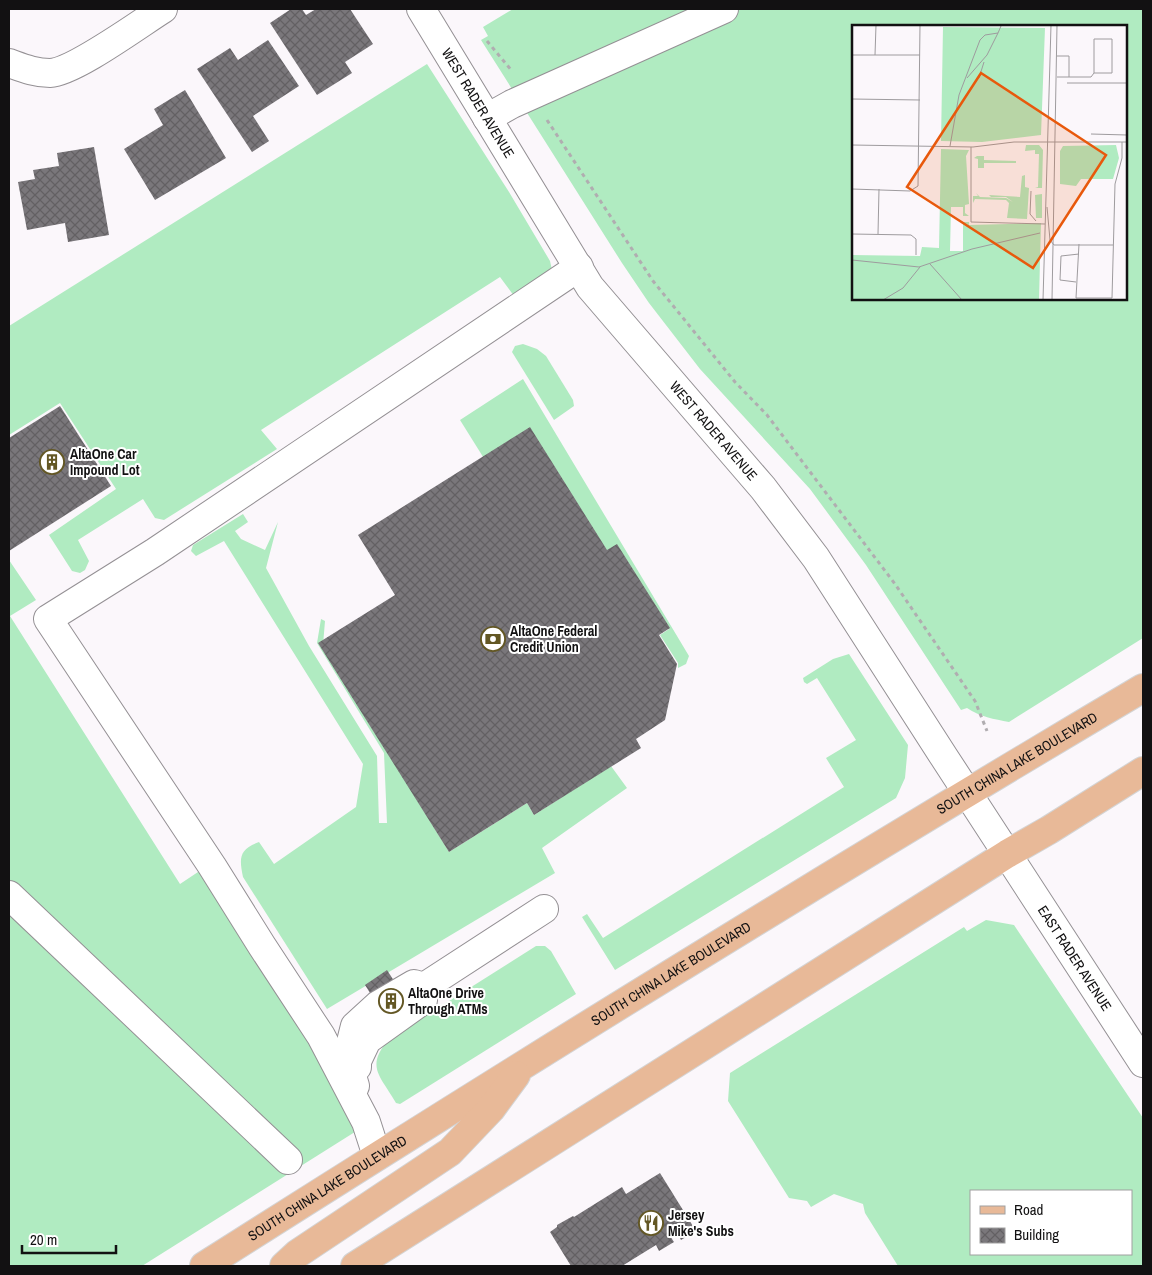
<svg xmlns="http://www.w3.org/2000/svg" width="1152" height="1275" font-family="'Archivo Narrow',sans-serif">
<defs>
<pattern id="building-cross-hatch" width="8" height="8" patternUnits="userSpaceOnUse" patternTransform="scale(1.25)"><rect width="8" height="8" fill="#7a777b"/><path d="M0 0l8 8M0 8l8-8" fill="none" stroke="#636063"/></pattern>
</defs>
<rect width="100%" height="100%" fill="#fbf7fb"/>
<!-- grass -->
<g fill="#b0ebc1" fill-rule="evenodd">
<path d="M 513,9 L 1143,9 L 1143,638 L 1009,722 C 994,719 980,717 967,708 L 961,710 L 866,565 L 810,489 L 700,369 L 649,303 L 622,263 L 481,40 L 488,36 L 483,27 ZM 853,26 L 1126,26 L 1126,299 L 853,299 Z"/>
<path d="M 427,64 L 509,192 L 550,261 L 552,270 L 514,296 L 500,277 L 261,430 L 277,449 L 164,520 L 155,518 L 143,499 L 78,540 L 89,561 L 85,570 L 80,573 L 72,571 L 49,535 L 116,489 L 60,403 L 9,435 L 9,326 Z"/>
<path d="M 523,344 L 537,349 L 546,356 L 573,400 L 574,406 L 554,420 L 512,352 L 515,346 Z"/>
<path d="M 523,379 L 689,656 L 686,664 L 678,668 L 678,663 L 660,635 L 669,629 L 617,547 L 604,555 L 485,460 L 460,420 Z"/>
<path d="M 243,514 L 248,522 L 235,531 L 241,539 L 265,550 L 278,522 L 266,568 L 309,646 L 377,756 L 379,823 L 387,823 L 384,753 L 317,643 L 321,619 L 325,621 L 323,645 L 449,852 L 527,803 L 534,815 L 611,766 L 627,788 L 542,848 L 555,873 L 327,1009 L 243,877 C 239,858 239,849 259,842 L 274,864 L 356,807 L 363,764 L 224,541 L 196,556 L 191,551 L 193,545 Z"/>
<path d="M 9,560 L 36,600 L 10,616 L 180,884 L 201,870 L 366,1125 L 142,1266 L 9,1266 Z"/>
<path d="M 849,654 L 908,745 L 905,778 L 896,798 L 615,970 L 582,917 L 587,914 L 603,938 L 844,787 L 826,758 L 856,740 L 817,678 L 807,684 L 804,682 L 803,678 L 833,659 Z"/>
<path d="M 986,920 L 1014,925 L 1143,1118 L 1143,1266 L 898,1266 L 865,1213 L 863,1204 L 834,1194 L 811,1207 L 807,1201 L 789,1198 L 728,1101 L 730,1073 L 964,927 L 967,931 ZM 971,1191 L 1131,1191 L 1131,1254 L 971,1254 Z"/>
<path d="M 536,946 L 545,946 L 551,951 L 576,994 L 400,1104 L 396,1103 C 380,1075 365,1067 389,1039 Z"/>
</g>
<!-- building -->
<g fill="url(#building-cross-hatch)">
<path d="M 291,9 L 302,9 L 306,15 L 316,9 L 350,9 L 373,44 L 345,62 L 352,73 L 317,95 L 270,23 Z"/>
<path d="M 268,40 L 299,86 L 253,116 L 269,141 L 252,152 L 197,69 L 230,48 L 238,60 Z"/>
<path d="M 185,90 L 226,158 L 155,200 L 124,149 L 163,125 L 154,109 Z"/>
<path d="M 94,147 L 109,235 L 68,242 L 65,223 L 27,230 L 18,182 L 35,179 L 33,170 L 59,166 L 57,153 Z"/>
<path d="M 60,406 L 111,486 L 9,551 L 9,438 Z"/>
<path d="M 530,427 L 607,550 L 617,544 L 670,628 L 659,635 L 677,664 L 665,720 L 636,739 L 641,748 L 534,815 L 527,803 L 449,852 L 318,643 L 395,595 L 358,535 Z"/>
<path d="M 387,970 L 418,1018 L 395,1032 L 365,985 Z"/>
<path d="M 660,1173 L 696,1231 L 681,1240 L 677,1232 L 670,1236 L 674,1242 L 659,1251 L 656,1245 L 622,1266 L 571,1266 L 550,1232 L 557,1227 L 557,1225 L 573,1216 L 574,1217 L 622,1187 L 626,1194 Z"/>
</g>
<g fill="none" stroke-linecap="round" stroke-linejoin="round">
<defs>
<g id="minor">
<path id="s1" d="M 421,9 L 590,287 L 763,488 L 816,558 L 944,757 L 1143,1063"/>
<path d="M 9,63 C 23,68 35,73 50,73 C 74,72 139,24 163,9"/>
<path d="M 487,118 L 512,104 L 724,9"/>
<path d="M 9,895 L 288,1160"/>
<path d="M 424,987 L 544,909"/>
<path d="M 357,1067 L 357,1061 L 367,1040 L 423,1000 L 424,987"/>
<path d="M 355,1086 L 350,1069 L 350,1046 L 355,1026 L 378,1005 L 414,984 L 424,987"/>
<path d="M 377,1156 L 366,1122 L 321,1036 L 262,946 L 212,866 L 48,619 L 155,552 L 579,267"/>
</g>
<g id="major">
<path id="s2" d="M 204,1266 C 514,1069 827,875 1143,688"/>
<path d="M 284,1266 L 297,1254 L 450,1152 L 491,1109 L 516,1075"/>
<path d="M 355,1266 L 1007,854 L 1049,830 L 1143,771"/>
</g>
</defs>
<!-- minor casing -->
<use href="#minor" stroke="#949094" stroke-width="30"/>
<!-- major casing -->
<use href="#major" stroke="#d4d4d4" stroke-width="30"/>
<!-- path -->
<g stroke="#b0adb0" stroke-width="3" stroke-dasharray="4 4" stroke-linecap="butt">
<path d="M 487,41 L 512,71"/>
<path d="M 547,120 L 653,281 L 735,382 L 767,415 L 895,584 L 975,701 L 987,731"/>
</g>
<!-- minor -->
<use href="#minor" stroke="#fff" stroke-width="28"/>
<!-- major -->
<use href="#major" stroke="#e8b998" stroke-width="28"/>
</g>
<!-- icons -->
<defs>
<symbol id="building-ring" viewBox="-11 -11 22 22"><circle r="9.5" fill="#fff" stroke="#635724" stroke-width="1.5"/><path d="M-4-6H4V6H1V3H-1V6H-4ZM-2.5-4.3h1.7v1.8h-1.7ZM.8-4.3h1.7v1.8H.8ZM-2.5-1h1.7V.8h-1.7ZM.8-1h1.7V.8H.8Z" fill="#635724"/></symbol>
<symbol id="bank-ring" viewBox="-11 -11 22 22"><circle r="9.5" fill="#fff" stroke="#635724" stroke-width="1.5"/><path d="M-6-4H6V4H-6ZM0-2.3a2.3 2.3 0 1 0 0 4.6a2.3 2.3 0 1 0 0-4.6Z" fill="#635724"/></symbol>
<symbol id="restaurant-ring" viewBox="-11 -11 22 22"><circle r="9.5" fill="#fff" stroke="#635724" stroke-width="1.5"/><path d="M-5-6h1v4h1v-4h1v4h1v-4h1v5L-1.5 .5V6h-2V.5L-5-1ZM5-6V6H3V1.5H1.5Q1.5-4 5-6Z" fill="#635724"/></symbol>
</defs>
<g fill-rule="evenodd">
<use href="#building-ring" x="38" y="448" width="28" height="28"/>
<use href="#bank-ring" x="479" y="625" width="28" height="28"/>
<use href="#building-ring" x="377" y="987" width="28" height="28"/>
<use href="#restaurant-ring" x="637" y="1209" width="28" height="28"/>
</g>
<g text-anchor="middle" dominant-baseline="central" stroke-width="4" stroke-linejoin="round" paint-order="stroke">
<!-- street labels -->
<g font-size="14" fill="#121112" stroke="#fff">
<text stroke="none"><textPath href="#s1" startOffset="110">WEST RADER AVENUE</textPath></text>
<text stroke="none"><textPath href="#s1" startOffset="515">WEST RADER AVENUE</textPath></text>
<text stroke="none"><textPath href="#s2" startOffset="956">SOUTH CHINA LAKE BOULEVARD</textPath></text>
<text stroke="none"><textPath href="#s1" startOffset="1155">EAST RADER AVENUE</textPath></text>
<text stroke="none"><textPath href="#s2" startOffset="551">SOUTH CHINA LAKE BOULEVARD</textPath></text>
<text stroke="none"><textPath href="#s2" startOffset="146">SOUTH CHINA LAKE BOULEVARD</textPath></text>
</g>
<!-- poi labels -->
<g font-size="14" font-weight="bold" fill="#121112" stroke="#fff" text-anchor="start">
<text x="70" y="454">AltaOne Car<tspan x="70" dy="16">Impound Lot</tspan></text>
<text x="510" y="631">AltaOne Federal<tspan x="510" dy="16">Credit Union</tspan></text>
<text x="408" y="993">AltaOne Drive<tspan x="408" dy="16">Through ATMs</tspan></text>
<text x="668" y="1215">Jersey<tspan x="668" dy="16">Mike's Subs</tspan></text>
</g>
</g>
<!-- overview -->
<g transform="translate(852 25)">
<rect width="275" height="275" fill="#fbf7fb"/>
<path d="M 91,2 L 193,3 L 189,110 L 130,117 L 89,116 ZM 174,120 L 187,120 L 191,125 L 190,163 L 183,163 L 186,162 L 187,129 L 183,129 L 183,125 L 173,126 ZM 264,120 L 267,133 L 261,154 L 229,154 L 224,161 L 208,159 L 208,126 L 211,121 ZM 89,124 L 117,125 L 114,131 L 117,179 L 113,180 L 113,188 L 117,191 L 111,191 L 111,182 L 99,182 L 98,226 L 111,226 L 111,197 L 117,197 L 117,200 L 189,198 L 187,275 L 0,275 L 0,230 L 68,231 L 70,222 L 87,223 ZM 125,131 L 132,131 L 132,135 L 164,136 L 164,138 L 132,138 L 132,143 L 126,143 L 126,134 L 122,133 ZM 173,150 L 173,162 L 177,163 L 175,194 L 155,193 L 157,178 L 154,175 L 123,174 L 121,178 L 121,171 L 126,171 L 124,168 L 128,172 L 154,173 L 161,177 L 154,172 L 139,172 L 137,170 L 168,172 L 170,151 ZM 190,169 L 190,193 L 184,193 L 183,170 Z" fill="#b0ebc1"/>
<path fill="none" stroke="#9e9b9e" stroke-width="1" d="M 0,30 L 68,30M 23,30 L 24,0M 205,31 L 217,31 L 217,52M 205,52 L 239,52 L 242,48 L 242,14 L 260,14 L 260,48 L 242,48M 115,53 L 135,30 L 146,8M 127,53 L 132,37M 215,58 L 275,58M 0,74 L 68,75M 239,109 L 275,110M 0,120 L 121,122 L 162,117 L 275,117M 98,121 L 107,70 L 128,15 L 133,10 L 146,8 L 149,1M 119,122 L 119,197 L 193,199M 0,164 L 58,166 L 66,161 L 68,0M 179,166 L 178,189 L 184,196M 195,182 L 198,215 L 202,220M 0,209 L 59,210 L 64,214 L 64,230M 26,209 L 27,164M 227,219 L 224,273 L 260,273 L 263,159 L 270,133 L 270,117M 202,220 L 261,220M 0,235 L 67,242 L 120,224 L 188,208M 78,239 L 110,275M 224,257 L 208,255 L 209,231 L 227,229M 31,275 L 51,263 L 68,242M 191,275 L 199,0M 200,275 L 205,0"/>
<path fill="#e8590c" fill-opacity="0.15" stroke="#e8590c" stroke-width="2.5" d="M 129,48 L 254,130 L 181,243 L 55,162 Z"/>
<rect width="275" height="275" fill="none" stroke="#121112" stroke-width="2.5"/>
</g>
<!-- border -->
<rect width="1152" height="1275" fill="none" stroke="#121112" stroke-width="20"/>
<!-- legend -->
<rect x="970" y="1190" width="162" height="65" fill="#ffffff" stroke="#a0a0a0"/>
<rect x="980" y="1206" width="25" height="8" fill="#e8b998" stroke="#a0a0a0"/>
<text x="1014" y="1215" font-size="15" fill="#121112">Road</text>
<rect x="980" y="1228" width="25" height="15" fill="url(#building-cross-hatch)" stroke="#a0a0a0"/>
<text x="1014" y="1240" font-size="15" fill="#121112">Building</text>
<!-- scale -->
<path d="M22 1245v8h94v-8" fill="none" stroke="#121112" stroke-width="2.5"/>
<text x="30" y="1245" font-size="15" fill="#121112" stroke="#ffffff" stroke-width="4" paint-order="stroke">20 m</text>
</svg>
